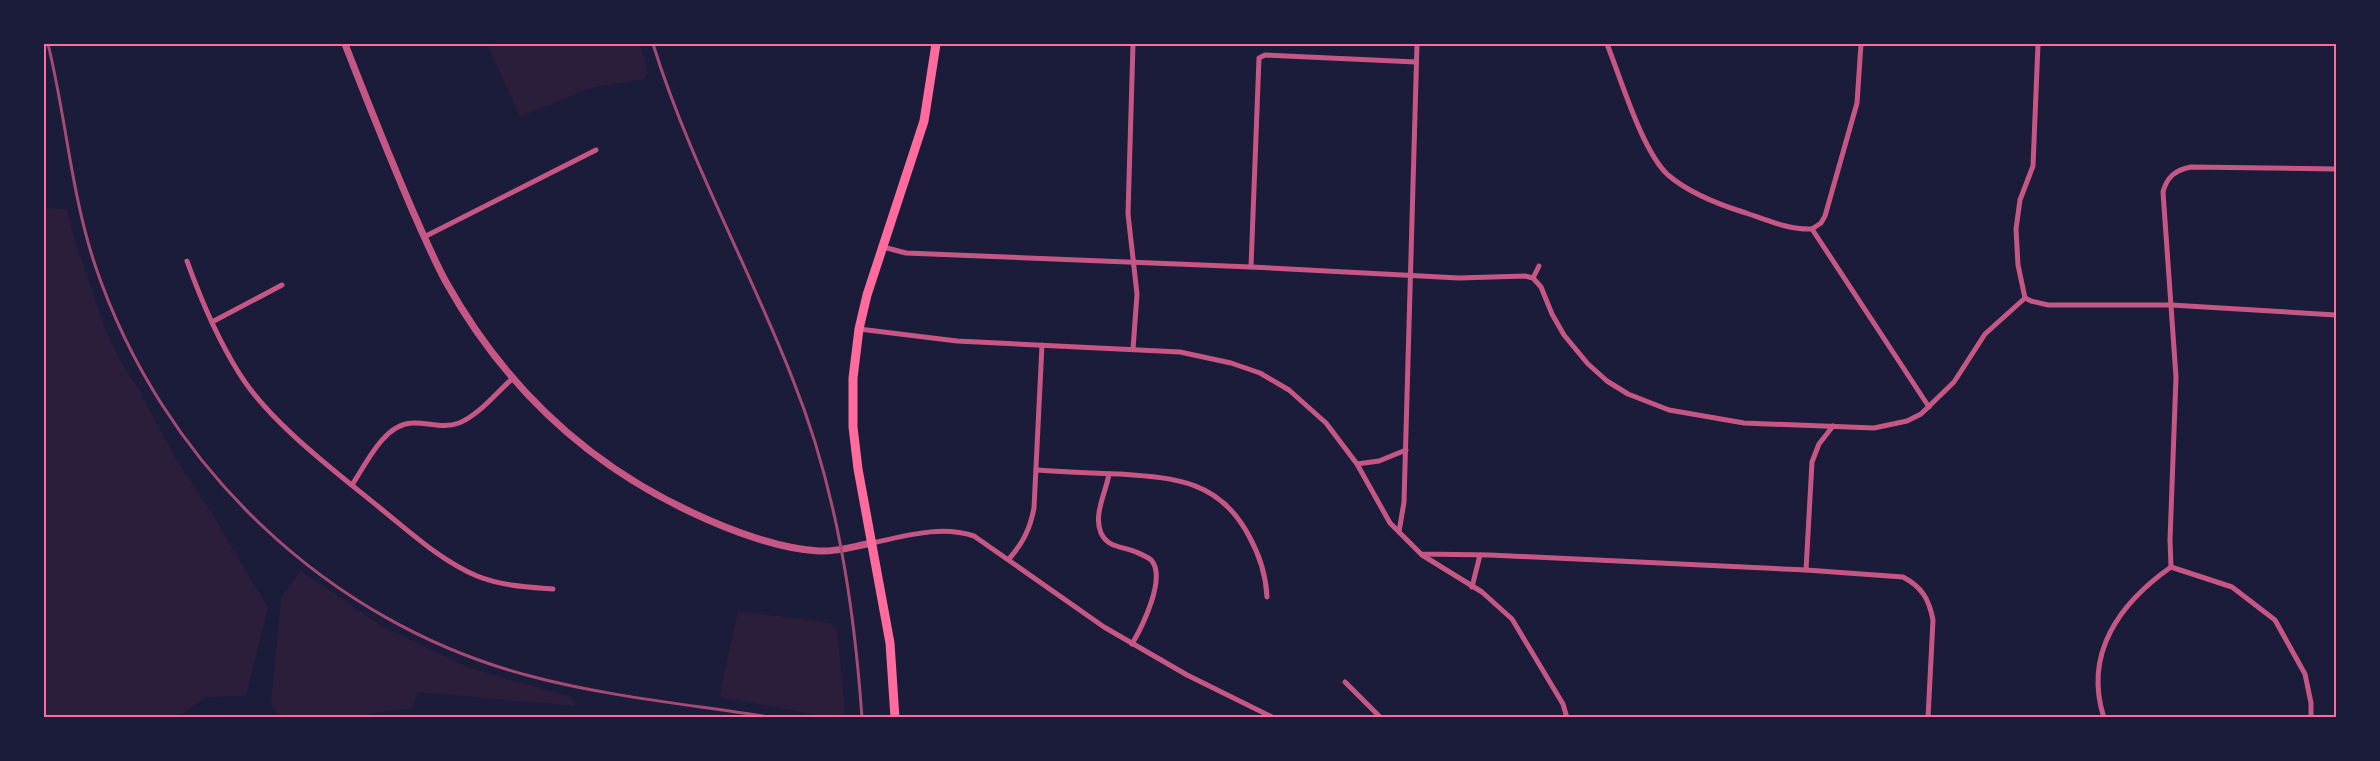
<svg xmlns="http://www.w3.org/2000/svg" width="2380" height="761" font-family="'Fira Sans',sans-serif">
<rect width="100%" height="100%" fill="#1b1b3a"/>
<!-- green -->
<g fill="#2a1e3b">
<path d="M 487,44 L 640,44 L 648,72 L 644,79 L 589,88 L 520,117 Z"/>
<path d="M 44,208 L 67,209 L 74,238 L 106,330 L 121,362 L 139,390 L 176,459 L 211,512 L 268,608 L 246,696 L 206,697 L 178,717 L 44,717 Z"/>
<path d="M 301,571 L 383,627 L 470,668 L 571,697 L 575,706 L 418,692 L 412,708 L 373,713 L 364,717 L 281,717 L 271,705 L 281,597 Z"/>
<path d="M 738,611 L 830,623 L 837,630 L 844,698 L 844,717 L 829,717 L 719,697 Z"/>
</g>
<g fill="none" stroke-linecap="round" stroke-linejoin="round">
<!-- minor -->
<g stroke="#c65784" stroke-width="5">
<path d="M 1133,44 L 1128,214 L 1137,294 L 1133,349"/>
<path d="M 1607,44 C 1621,79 1642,151 1668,175 C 1689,193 1720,205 1746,213 C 1767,220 1789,230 1812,229 L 1929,407"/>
<path d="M 1812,229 L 1821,223 L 1825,216 L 1857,103 L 1861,44"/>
<path d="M 424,237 L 596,150"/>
<path d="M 883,247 L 906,253 L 1251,267 L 1459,278 L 1525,276 L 1533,278 L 1541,287 L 1552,314 L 1564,335 L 1588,364 L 1607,381 L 1628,394 L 1669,410 L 1744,423 L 1874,428 L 1907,421 L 1921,414 L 1954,382 L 1985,334 L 2025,298"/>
<path d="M 187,261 C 201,300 217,338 239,373 C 269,422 336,472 380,508 C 410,532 441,561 477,576 C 502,586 527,587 553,589"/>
<path d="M 1251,267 L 1259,58 L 1265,55 L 1416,62"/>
<path d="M 1533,278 L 1539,266"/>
<path d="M 2025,298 L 2031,301 L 2048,305 L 2171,305 L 2336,315"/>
<path d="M 2025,298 L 2018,265 L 2016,229 L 2020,200 L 2033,166 L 2038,44"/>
<path d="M 212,322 L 282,285"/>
<path d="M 859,329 L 957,341 L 1180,352 L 1231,363 L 1260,373 L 1289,390 L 1326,423 L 1357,464 L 1390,523 L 1421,554 L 1490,555 L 1806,570 L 1903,577 C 1922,587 1929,599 1933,620 L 1928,718"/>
<path d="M 1357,464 L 1379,461 L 1406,450"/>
<path d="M 1037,470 C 1065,472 1093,473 1120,474 C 1177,478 1220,481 1249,536 C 1260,556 1266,574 1267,597"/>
<path d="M 1109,474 C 1106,492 1093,515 1101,533 C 1108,548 1122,546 1136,552 C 1140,554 1149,557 1152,561 C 1166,579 1142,627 1132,644"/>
<path d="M 352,485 C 366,464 384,424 412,423 C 428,422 443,429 459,423 C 479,415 497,392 513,378"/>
<path d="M 1399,532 L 1404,502 L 1417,44"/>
<path d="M 872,543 C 906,536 940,525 974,536 L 1104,627 L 1187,675 L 1274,718"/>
<path d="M 1422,555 L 1482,592 L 1512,619 L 1563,704 L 1567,718"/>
<path d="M 1009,559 C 1023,543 1030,529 1034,508 L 1042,345"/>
<path d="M 2171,567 L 2170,540 L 2176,377 L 2163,192 C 2167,177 2175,170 2191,167 L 2336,169"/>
<path d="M 2171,567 L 2232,587 L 2275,620 L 2305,674 L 2311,703 L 2311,718"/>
<path d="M 1806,570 L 1812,462 L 1819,444 L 1833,426"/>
<path d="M 1472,587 L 1480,555"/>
<path d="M 1345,682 L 1381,718"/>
<path d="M 2104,718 C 2083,653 2120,603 2171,567"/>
</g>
<!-- tertiary -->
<path stroke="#c65784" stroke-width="7" d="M 345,44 C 366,98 388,153 411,207 C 422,232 433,258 446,282 C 504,386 585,463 693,513 C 729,530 779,549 819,551 C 837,552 855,546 872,543"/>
<!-- primary -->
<path stroke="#ff6b9d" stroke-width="9" d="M 895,718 L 890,643 L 858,469 L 853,427 L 853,378 L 859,329 L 867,295 L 924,121 L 936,44"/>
<!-- rail -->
<g stroke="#a44b75" stroke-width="3">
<path d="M 48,44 C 66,117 71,193 95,265 C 162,464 327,623 530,676 C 608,697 695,705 775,718"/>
<path d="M 653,44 C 689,160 749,267 793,380 C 836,487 854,603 862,718"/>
</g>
</g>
<!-- border -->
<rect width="2380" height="761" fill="none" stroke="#1b1b3a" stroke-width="90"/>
<rect x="45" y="45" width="2290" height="671" fill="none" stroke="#ff6b9d" stroke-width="2"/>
</svg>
